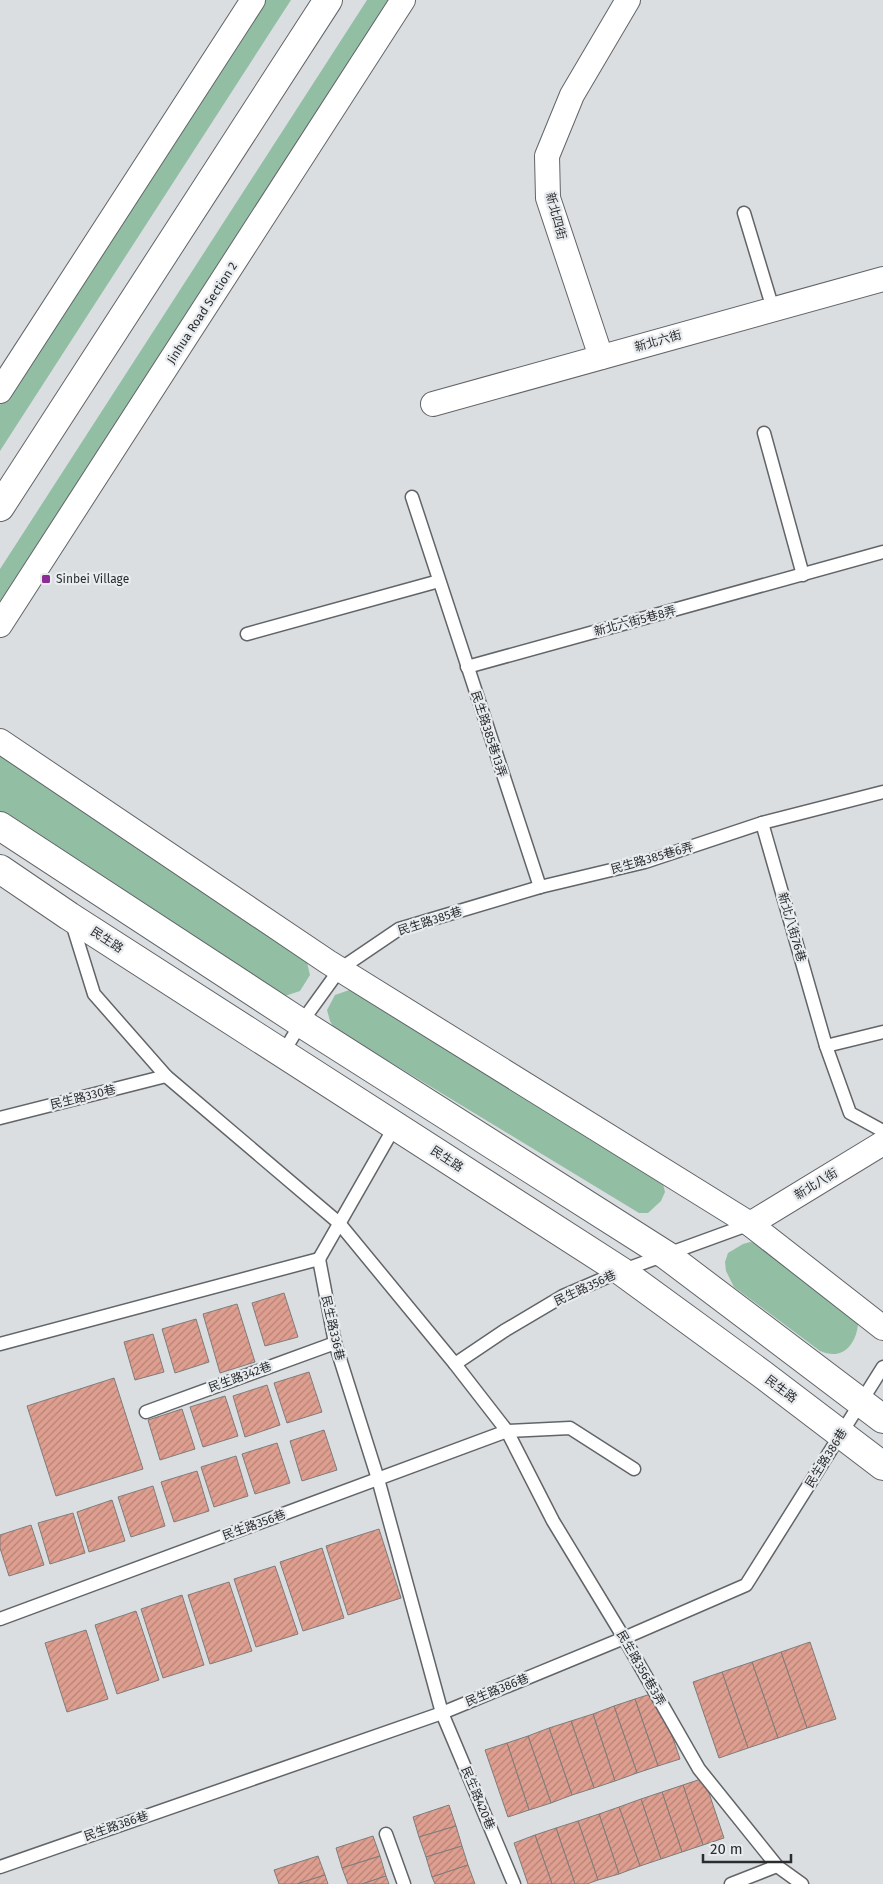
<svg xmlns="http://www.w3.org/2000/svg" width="883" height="1884" font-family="'Fira Sans','Noto Sans TC',sans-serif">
<defs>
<pattern id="building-hatch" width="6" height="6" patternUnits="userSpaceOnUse" patternTransform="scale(1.25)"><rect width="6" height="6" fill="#df9f90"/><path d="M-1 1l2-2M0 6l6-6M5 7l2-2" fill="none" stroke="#b58276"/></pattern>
</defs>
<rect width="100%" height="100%" fill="#dbdee1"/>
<!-- grass -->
<g fill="#92bfa4">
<path d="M 262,0 L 291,0 L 0,451 L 0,405 Z"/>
<path d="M 367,0 L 396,0 L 0,615 L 0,569 Z"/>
<path d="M 0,749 L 306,958 L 310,975 L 300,991 L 285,996 L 0,813 Z"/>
<path d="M 355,988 L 659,1178 L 663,1184 L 665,1192 L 661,1201 L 648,1213 L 639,1213 L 334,1028 L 330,1021 L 327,1010 L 335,995 Z"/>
<path d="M 750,1242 L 759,1243 L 858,1324 C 856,1345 842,1361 820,1351 L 734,1287 L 726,1271 L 725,1262 L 728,1253 L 743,1244 Z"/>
</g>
<!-- building -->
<g fill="url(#building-hatch)" stroke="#807c7b">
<path d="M 284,1293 L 298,1337 L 265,1346 L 252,1303 Z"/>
<path d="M 237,1304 L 255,1362 L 220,1373 L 203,1314 Z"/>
<path d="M 196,1319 L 209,1362 L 175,1373 L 162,1329 Z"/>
<path d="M 153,1334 L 164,1372 L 135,1380 L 124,1342 Z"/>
<path d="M 309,1372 L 322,1412 L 287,1423 L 274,1383 Z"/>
<path d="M 114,1378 L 143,1469 L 56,1496 L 27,1406 Z"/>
<path d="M 267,1385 L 280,1425 L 245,1437 L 233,1396 Z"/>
<path d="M 225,1396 L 238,1436 L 203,1447 L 190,1407 Z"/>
<path d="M 182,1409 L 195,1449 L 160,1460 L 148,1420 Z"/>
<path d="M 324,1430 L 337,1470 L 302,1481 L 290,1441 Z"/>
<path d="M 277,1443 L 290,1483 L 255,1494 L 242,1454 Z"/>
<path d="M 236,1456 L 248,1496 L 214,1507 L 201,1467 Z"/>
<path d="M 197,1471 L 209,1511 L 174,1522 L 161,1482 Z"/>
<path d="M 153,1486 L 165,1526 L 131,1537 L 118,1497 Z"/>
<path d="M 112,1500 L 125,1541 L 89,1552 L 77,1512 Z"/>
<path d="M 73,1513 L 85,1553 L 50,1564 L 38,1523 Z"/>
<path d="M 31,1525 L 44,1565 L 9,1576 L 0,1548 L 0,1535 Z"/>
<path d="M 379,1529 L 401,1598 L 348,1615 L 326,1546 Z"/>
<path d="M 322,1548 L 344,1618 L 303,1631 L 280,1562 Z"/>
<path d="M 275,1566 L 298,1634 L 256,1647 L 234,1579 Z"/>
<path d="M 229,1582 L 252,1651 L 210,1664 L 188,1595 Z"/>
<path d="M 182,1595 L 204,1665 L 163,1678 L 141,1609 Z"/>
<path d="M 136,1611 L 159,1680 L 117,1694 L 95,1625 Z"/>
<path d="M 86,1630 L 108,1699 L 67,1712 L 45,1643 Z"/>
<path d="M 810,1642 L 836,1719 L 807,1728 L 781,1652 Z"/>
<path d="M 781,1652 L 807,1728 L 778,1738 L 752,1662 Z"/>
<path d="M 752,1662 L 778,1738 L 748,1748 L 722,1672 Z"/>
<path d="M 722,1672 L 748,1748 L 719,1758 L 693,1682 Z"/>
<path d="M 657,1692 L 680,1759 L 658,1766 L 635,1699 Z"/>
<path d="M 635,1699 L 658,1766 L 637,1773 L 614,1706 Z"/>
<path d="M 614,1706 L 637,1773 L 615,1781 L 593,1714 Z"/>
<path d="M 593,1714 L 615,1781 L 594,1788 L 571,1721 Z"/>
<path d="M 571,1721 L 594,1788 L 572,1795 L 549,1728 Z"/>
<path d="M 549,1728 L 572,1795 L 551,1803 L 528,1736 Z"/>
<path d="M 528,1736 L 551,1803 L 529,1810 L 507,1743 Z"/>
<path d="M 507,1743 L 529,1810 L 508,1817 L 485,1750 Z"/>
<path d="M 704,1778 L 724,1838 L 703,1845 L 683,1785 Z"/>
<path d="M 683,1785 L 703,1845 L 682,1852 L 662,1792 Z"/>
<path d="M 662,1792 L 682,1852 L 661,1859 L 641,1799 Z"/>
<path d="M 641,1799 L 661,1859 L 640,1866 L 619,1807 Z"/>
<path d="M 449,1805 L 456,1826 L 419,1837 L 413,1817 Z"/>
<path d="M 619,1807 L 640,1866 L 619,1874 L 599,1814 Z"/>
<path d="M 599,1814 L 619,1874 L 598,1880 L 578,1821 Z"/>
<path d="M 578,1821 L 598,1880 L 587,1884 L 575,1884 L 556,1828 Z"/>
<path d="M 456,1826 L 462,1846 L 426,1857 L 419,1837 Z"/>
<path d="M 556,1828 L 575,1884 L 552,1884 L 535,1835 Z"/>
<path d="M 535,1835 L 552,1884 L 528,1884 L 514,1843 Z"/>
<path d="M 373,1836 L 380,1856 L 342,1868 L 336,1848 Z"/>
<path d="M 462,1846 L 468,1865 L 432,1877 L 426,1857 Z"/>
<path d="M 318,1856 L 325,1875 L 297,1884 L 279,1884 L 274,1870 Z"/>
<path d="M 380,1856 L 386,1876 L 362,1884 L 348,1884 L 342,1868 Z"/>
<path d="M 468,1865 L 475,1884 L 435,1884 L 432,1877 Z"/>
<path d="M 325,1875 L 328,1884 L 297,1884 Z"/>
<path d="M 386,1876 L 389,1884 L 362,1884 Z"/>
</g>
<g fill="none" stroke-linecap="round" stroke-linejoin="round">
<defs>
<g id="service">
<path d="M 744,213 L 773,309"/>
<path d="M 764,433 L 803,575"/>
<path d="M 412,497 L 540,887"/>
<path d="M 247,634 L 439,581"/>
<path d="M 467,667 L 883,552"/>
<path d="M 883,792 L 762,823 L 826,1046 L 850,1113 L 883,1131"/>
<path d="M 71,920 L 94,994 L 166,1076 L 339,1223 L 455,1364"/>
<path d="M 826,1046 L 883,1032"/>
<path d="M 283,1053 L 301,1023 L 340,969 L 399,929 L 540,887 L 645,862 L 762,823"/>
<path d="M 0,1118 L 166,1076"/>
<path d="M 750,1224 L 621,1271 L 563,1296 L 504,1331 L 455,1364 L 507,1431 L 553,1521 L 624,1638 L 699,1769 L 777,1866 L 802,1884"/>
<path d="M 319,1259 L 395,1126"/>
<path d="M 0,1344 L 319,1259 L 335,1343 L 378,1479 L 442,1713 L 514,1884"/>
<path d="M 146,1412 L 335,1343"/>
<path d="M 0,1619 L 507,1431 L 570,1428 L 634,1469"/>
<path d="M 386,1834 L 404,1884"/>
<path d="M 0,1867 L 442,1713 L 624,1638 L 746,1585 L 883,1367"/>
<path d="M 731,1884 L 777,1866"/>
</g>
<g id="minor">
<path d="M 601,357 L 548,198 L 547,156 L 572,95 L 628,0"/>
<path d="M 0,391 L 253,0"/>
<path d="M 433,404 L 883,279"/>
<path d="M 0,625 L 403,0"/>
<path d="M 0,741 L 328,962 L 750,1224 L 883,1328"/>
<path d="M 750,1224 L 883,1143"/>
</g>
<g id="tertiary">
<path d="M 0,507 L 328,0"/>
<path d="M 0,826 L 301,1023 L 666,1255 L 883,1419"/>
<path d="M 0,869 L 69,916 L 621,1271 L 762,1374 L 883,1466"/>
</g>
</defs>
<!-- service casing -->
<use href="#service" stroke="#626568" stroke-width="15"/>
<!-- minor casing -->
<use href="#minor" stroke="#626568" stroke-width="26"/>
<!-- tertiary casing -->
<use href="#tertiary" stroke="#626568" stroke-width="30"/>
<!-- service -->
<use href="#service" stroke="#fff" stroke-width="12"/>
<!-- minor -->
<use href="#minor" stroke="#fff" stroke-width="24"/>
<!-- tertiary -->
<use href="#tertiary" stroke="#fff" stroke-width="28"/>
</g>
<!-- markers -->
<rect fill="#8d2c95" stroke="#e8ecef" stroke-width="2" x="41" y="574" width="10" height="10" rx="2.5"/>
<g text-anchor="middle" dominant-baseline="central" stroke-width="4.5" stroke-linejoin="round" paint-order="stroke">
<!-- street labels -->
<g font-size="12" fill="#2b2c2e" stroke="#e8ecef">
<text transform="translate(556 216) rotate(75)">新北四街</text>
<text transform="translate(202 313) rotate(-57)">Jinhua Road Section 2</text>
<text transform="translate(658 341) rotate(-16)">新北六街</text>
<text transform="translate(635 621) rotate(-15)">新北六街5巷8弄</text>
<text transform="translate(489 734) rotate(72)">民生路385巷13弄</text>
<text transform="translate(652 858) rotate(-16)">民生路385巷6弄</text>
<text transform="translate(430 921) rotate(-18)">民生路385巷</text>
<text transform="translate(792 927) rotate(74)">新北八街76巷</text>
<text transform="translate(107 940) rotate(33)">民生路</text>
<text transform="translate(83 1097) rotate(-14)">民生路330巷</text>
<text transform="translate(447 1159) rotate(33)">民生路</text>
<text transform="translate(816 1184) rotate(-31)">新北八街</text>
<text transform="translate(585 1288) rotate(-25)">民生路356巷</text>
<text transform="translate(333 1328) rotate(77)">民生路336巷</text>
<text transform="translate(240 1377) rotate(-20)">民生路342巷</text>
<text transform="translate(781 1389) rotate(37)">民生路</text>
<text transform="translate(826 1458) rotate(-58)">民生路386巷</text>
<text transform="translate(254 1525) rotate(-20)">民生路356巷</text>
<text transform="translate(641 1668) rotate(60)">民生路356巷3弄</text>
<text transform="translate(497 1690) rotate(-22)">民生路386巷</text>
<text transform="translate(478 1798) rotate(67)">民生路420巷</text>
<text transform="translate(116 1826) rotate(-19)">民生路386巷</text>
</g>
<!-- poi labels -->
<g font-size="12" fill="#2b2c2e" stroke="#e8ecef" text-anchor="start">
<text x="56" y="579">Sinbei Village</text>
</g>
</g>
<!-- scale -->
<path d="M703 1854v8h88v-8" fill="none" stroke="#2b2c2e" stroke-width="2.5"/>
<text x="710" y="1854" font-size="15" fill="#2b2c2e" stroke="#e8ecef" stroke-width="4" paint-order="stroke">20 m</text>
</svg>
